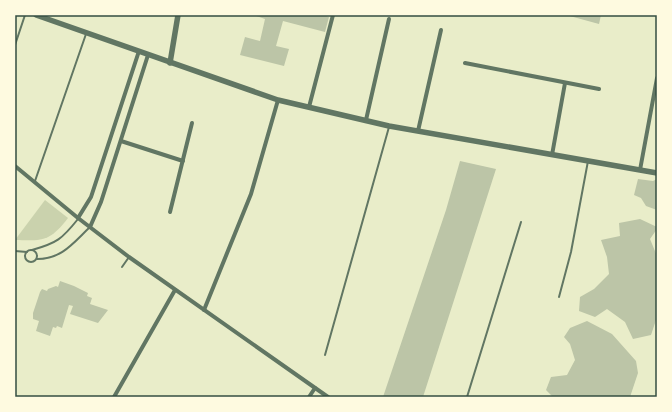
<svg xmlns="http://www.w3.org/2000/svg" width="672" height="412" font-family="'Roboto Serif',serif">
<rect width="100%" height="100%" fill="#e9edc9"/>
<!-- green -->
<path fill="#cad2ad" d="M 45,200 L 68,218 C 50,241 44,241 15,240 Z"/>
<!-- building -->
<g fill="#bcc5a7">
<path d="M 253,15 L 323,15 L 329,17 L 325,32 L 283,21 L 276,46 L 289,49 L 284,66 L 240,55 L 245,37 L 260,41 L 265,19 Z"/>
<path d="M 566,15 L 601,15 L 599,24 Z"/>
<path d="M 460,161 L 496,169 L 423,397 L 383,397 L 446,210 Z"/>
<path d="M 638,179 L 653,181 L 657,179 L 657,210 L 646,206 L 641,198 L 634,195 Z"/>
<path d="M 640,219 L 657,227 L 657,229 L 650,239 L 657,256 L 657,317 L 651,335 L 633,339 L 625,322 L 607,309 L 595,317 L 579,311 L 580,297 L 594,289 L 609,274 L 607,257 L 601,240 L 620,236 L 619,223 Z"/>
<path d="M 60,281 L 74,286 L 88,293 L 87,296 L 92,298 L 90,304 L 108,310 L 98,323 L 70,314 L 73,306 L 69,305 L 62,328 L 57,326 L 56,328 L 53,327 L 50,336 L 36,331 L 39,321 L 33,319 L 33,313 L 40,292 L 42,289 L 47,291 L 48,289 L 56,286 L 58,287 Z"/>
<path d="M 587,321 L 612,334 L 636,361 L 638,373 L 630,397 L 553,397 L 546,390 L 551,377 L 567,375 L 575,360 L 570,344 L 564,337 L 570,328 Z"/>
</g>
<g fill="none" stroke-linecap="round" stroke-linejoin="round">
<!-- service -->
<g stroke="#617663" stroke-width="2">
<path d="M 15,45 L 25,15"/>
<path d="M 35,181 L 86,34"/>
<circle cx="31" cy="256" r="6"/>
<path d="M 32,250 C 57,243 62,239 78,219"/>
<path d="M 15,251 L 27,252"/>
<path d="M 37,259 C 62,259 73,243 90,227"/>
<path d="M 122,267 L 129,257"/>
<path d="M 559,297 L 571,252 L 588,161"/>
<path d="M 325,355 L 389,127"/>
<path d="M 467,397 L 521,222"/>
</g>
<!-- minor -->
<g stroke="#617663" stroke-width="4">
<path d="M 465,63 L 599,89"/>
<path d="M 309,107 L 333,15"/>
<path d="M 366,120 L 389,19"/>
<path d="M 418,131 L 441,30"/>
<path d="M 121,141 L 183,161"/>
<path d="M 552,155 L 565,83"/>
<path d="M 15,166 L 78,218 L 129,257 L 328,397"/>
<path d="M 640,170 L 657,78"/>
<path d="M 170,212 L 192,123"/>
<path d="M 78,218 L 91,197 L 139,51"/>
<path d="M 90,227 L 101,202 L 148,55"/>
<path d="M 204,310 L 251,194 L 278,100"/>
<path d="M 114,397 L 175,290"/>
<path d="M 309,397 L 315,388"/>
</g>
<!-- tertiary -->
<g stroke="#617663" stroke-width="5.5">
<path d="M 36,15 L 278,100 L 389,126 L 657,173"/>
<path d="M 170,63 L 178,15"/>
</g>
</g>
<!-- border -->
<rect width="672" height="412" fill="none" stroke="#fefae0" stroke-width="32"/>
<rect x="16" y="16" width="640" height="380" fill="none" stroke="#344e41" stroke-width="1.5"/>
</svg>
